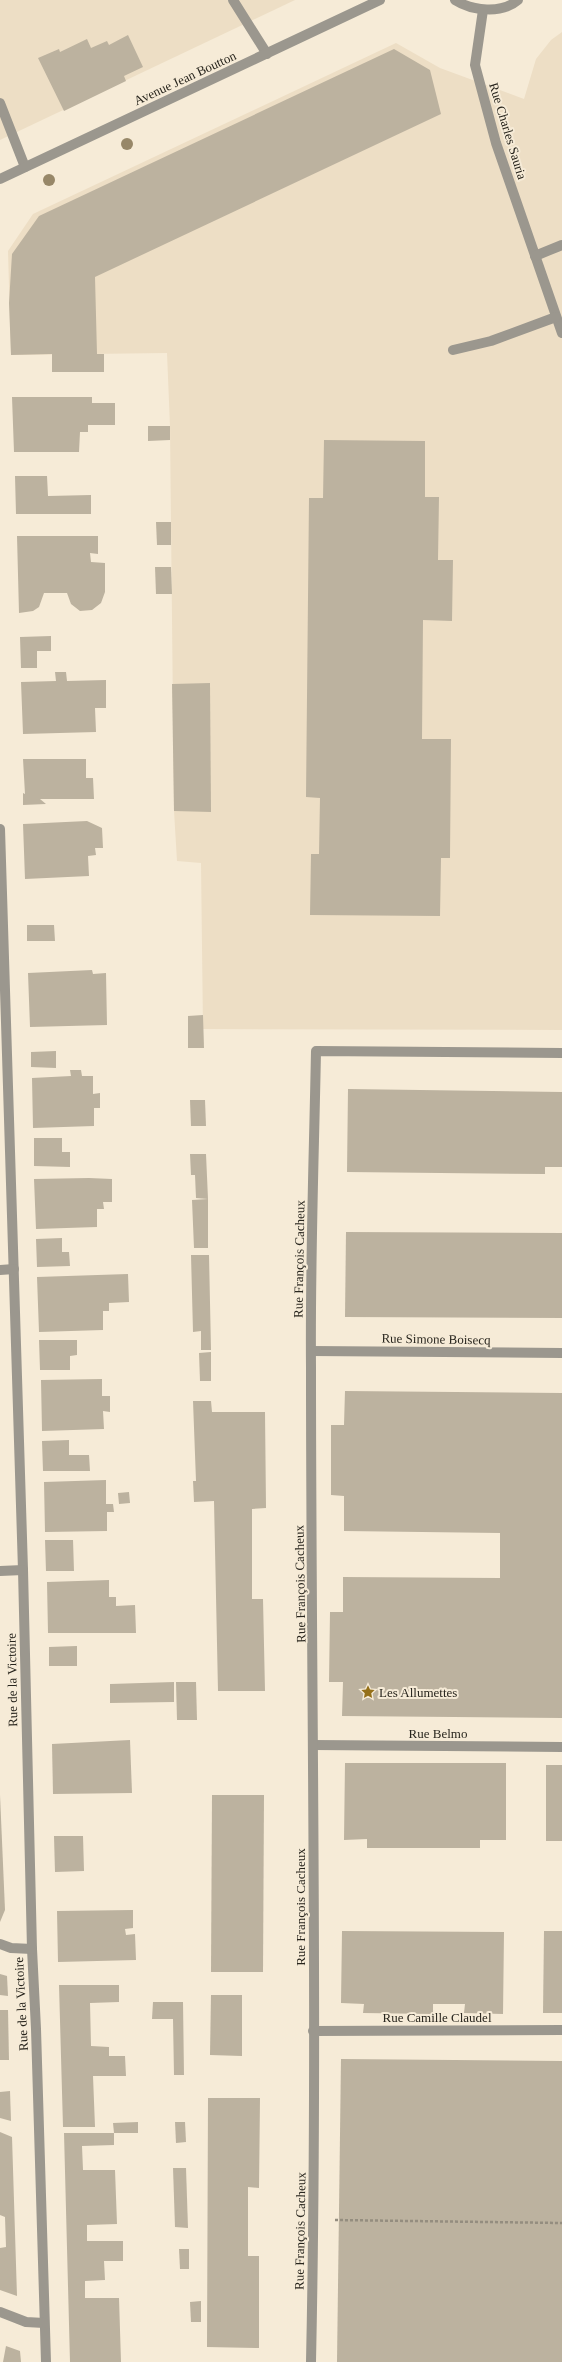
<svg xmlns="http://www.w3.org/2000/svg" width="562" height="2362" font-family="Georgia,serif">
<rect width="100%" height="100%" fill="#f6ebd7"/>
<!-- built -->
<g fill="#eddec5">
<path d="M 0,0 L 295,0 L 0,140 Z"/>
<path d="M 562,32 L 562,1030 L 203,1029 L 201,863 L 177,861 L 174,811 L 170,426 L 167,353 L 11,355 L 8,251 L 33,214 L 396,43 L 440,68 L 524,99 L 536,59 L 551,40 Z"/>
</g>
<!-- building -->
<g fill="#bcb29f">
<path d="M 128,35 L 143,67 L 124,76 L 126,81 L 64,111 L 38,58 L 59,49 L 60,52 L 87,39 L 91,48 L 107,41 L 109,45 Z"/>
<path d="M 394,49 L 430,70 L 441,114 L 95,277 L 97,354 L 104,354 L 104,372 L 52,372 L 52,354 L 11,355 L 9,303 L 12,254 L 39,216 Z"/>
<path d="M 12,397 L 92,397 L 92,403 L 115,403 L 115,425 L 88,425 L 88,432 L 80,432 L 79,452 L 14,452 Z"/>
<path d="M 148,426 L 170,426 L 170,440 L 148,441 Z"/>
<path d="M 324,440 L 425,441 L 425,497 L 439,497 L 438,560 L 453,560 L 452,621 L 423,620 L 422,739 L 451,739 L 450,858 L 441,858 L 440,916 L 310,915 L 311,854 L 319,854 L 320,798 L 306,797 L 309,498 L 323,498 Z"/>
<path d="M 15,476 L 47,476 L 48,496 L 91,495 L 91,514 L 16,514 Z"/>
<path d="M 156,522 L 171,522 L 171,545 L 157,545 Z"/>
<path d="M 17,536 L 98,536 L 98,554 L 90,553 L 91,562 L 105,563 L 105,592 L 101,603 L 92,610 L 80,611 L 71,604 L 67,593 L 44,593 L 39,607 L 33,611 L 19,613 Z"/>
<path d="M 155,567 L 171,567 L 172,594 L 156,594 Z"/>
<path d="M 51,636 L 51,651 L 37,651 L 37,668 L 21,668 L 20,637 Z"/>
<path d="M 55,672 L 66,672 L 67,681 L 106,680 L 106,708 L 95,708 L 96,732 L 23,734 L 21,682 L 56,681 Z"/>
<path d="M 210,683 L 211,812 L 174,811 L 172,684 Z"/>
<path d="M 23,759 L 86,759 L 86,778 L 93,778 L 94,799 L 40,799 L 46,804 L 23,805 L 23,793 L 25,794 Z"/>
<path d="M 87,821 L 102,828 L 103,848 L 95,848 L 96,855 L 88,856 L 89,876 L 25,879 L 23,824 Z"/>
<path d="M 27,925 L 54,925 L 55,941 L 27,941 Z"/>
<path d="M 92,970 L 93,974 L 106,973 L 107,1025 L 30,1027 L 28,973 Z"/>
<path d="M 203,1015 L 204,1048 L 188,1048 L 188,1016 Z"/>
<path d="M 56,1051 L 56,1068 L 31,1067 L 31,1052 Z"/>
<path d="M 70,1070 L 81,1070 L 82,1076 L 93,1076 L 93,1094 L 100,1093 L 100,1108 L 94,1108 L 94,1126 L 33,1128 L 32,1078 L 71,1076 Z"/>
<path d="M 348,1089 L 562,1092 L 562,1167 L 545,1167 L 545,1174 L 347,1172 Z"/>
<path d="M 190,1100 L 205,1100 L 206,1126 L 191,1126 Z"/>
<path d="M 34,1138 L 62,1138 L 62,1152 L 70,1152 L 70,1167 L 34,1166 Z"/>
<path d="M 190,1154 L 206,1154 L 208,1199 L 208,1248 L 194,1248 L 192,1200 L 208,1199 L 196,1198 L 195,1175 L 191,1175 Z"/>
<path d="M 89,1178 L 112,1179 L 112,1202 L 103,1202 L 104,1209 L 97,1209 L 97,1227 L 36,1229 L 34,1179 Z"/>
<path d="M 346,1232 L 562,1233 L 562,1318 L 345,1317 Z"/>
<path d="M 62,1238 L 62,1252 L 69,1252 L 70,1266 L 37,1267 L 36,1239 Z"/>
<path d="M 191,1255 L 209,1255 L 211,1350 L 201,1350 L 201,1331 L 193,1332 Z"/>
<path d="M 128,1274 L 129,1302 L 109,1303 L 109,1311 L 103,1311 L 103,1330 L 39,1332 L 37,1277 Z"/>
<path d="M 39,1340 L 77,1340 L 77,1355 L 70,1356 L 70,1370 L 40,1370 Z"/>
<path d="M 211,1352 L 211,1381 L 200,1381 L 199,1353 Z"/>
<path d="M 102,1379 L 102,1396 L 110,1396 L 110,1412 L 103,1411 L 104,1429 L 42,1431 L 41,1380 Z"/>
<path d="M 345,1391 L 562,1393 L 562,1718 L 342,1716 L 343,1682 L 329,1682 L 330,1612 L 343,1612 L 343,1577 L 500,1578 L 500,1533 L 344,1531 L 344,1496 L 331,1495 L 331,1425 L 344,1425 Z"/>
<path d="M 193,1401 L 211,1401 L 212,1412 L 265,1412 L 266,1508 L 252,1509 L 252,1599 L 263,1599 L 265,1691 L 218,1691 L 214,1501 L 194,1502 L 193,1481 L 196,1481 Z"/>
<path d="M 69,1440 L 69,1455 L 89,1455 L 90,1471 L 43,1471 L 42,1441 Z"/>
<path d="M 106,1480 L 106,1504 L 113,1504 L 114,1512 L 107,1512 L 107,1531 L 45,1532 L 44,1482 Z"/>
<path d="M 129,1492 L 130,1503 L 119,1504 L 118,1493 Z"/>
<path d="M 45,1540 L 73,1540 L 74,1571 L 46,1571 Z"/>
<path d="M 109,1580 L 109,1597 L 116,1597 L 116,1606 L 135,1605 L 136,1633 L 48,1633 L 47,1582 Z"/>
<path d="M 77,1646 L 77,1666 L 49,1666 L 49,1647 Z"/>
<path d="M 174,1682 L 174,1702 L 110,1703 L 110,1684 Z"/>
<path d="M 176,1682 L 196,1682 L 197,1720 L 177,1720 Z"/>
<path d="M 130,1740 L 132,1793 L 53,1794 L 52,1744 Z"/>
<path d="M 345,1763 L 506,1763 L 506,1840 L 480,1840 L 480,1848 L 367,1848 L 367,1839 L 344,1840 Z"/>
<rect x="546" y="1765" width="16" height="76"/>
<path d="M 0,1795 L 5,1910 L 0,1922 Z"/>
<path d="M 212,1795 L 264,1795 L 263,1972 L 211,1972 Z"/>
<path d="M 54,1836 L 83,1836 L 84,1871 L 55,1872 Z"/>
<path d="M 133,1910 L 133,1928 L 125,1929 L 126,1935 L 135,1934 L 136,1960 L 58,1962 L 57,1911 Z"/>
<path d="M 342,1931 L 504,1932 L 503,2014 L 464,2013 L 465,2004 L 433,2004 L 433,2014 L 363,2013 L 364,2004 L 341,2003 Z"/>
<path d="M 544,1931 L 562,1931 L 562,2013 L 543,2013 Z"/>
<path d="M 0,1974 L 7,1976 L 8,1996 L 0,1995 Z"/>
<path d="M 59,1985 L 119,1985 L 119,2002 L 90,2003 L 91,2046 L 109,2047 L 109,2056 L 125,2056 L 126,2076 L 93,2076 L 95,2127 L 63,2127 Z"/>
<path d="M 211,1995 L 242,1995 L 242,2056 L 210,2055 Z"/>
<path d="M 153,2002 L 183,2002 L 184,2075 L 174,2075 L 173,2019 L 152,2019 Z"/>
<path d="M 0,2010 L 8,2010 L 9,2060 L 0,2060 Z"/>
<path d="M 341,2059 L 562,2061 L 562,2362 L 337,2362 Z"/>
<path d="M 10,2091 L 11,2121 L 0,2118 L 0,2092 Z"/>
<path d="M 208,2098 L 260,2098 L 259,2188 L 248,2187 L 248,2256 L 259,2256 L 259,2348 L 207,2347 Z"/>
<path d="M 138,2122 L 138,2133 L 114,2133 L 113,2123 Z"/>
<path d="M 175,2122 L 185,2122 L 186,2142 L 176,2143 Z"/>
<path d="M 0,2132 L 12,2137 L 17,2296 L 0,2290 L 0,2248 L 6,2247 L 5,2217 L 0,2215 Z"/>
<path d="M 64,2133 L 114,2133 L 114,2145 L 82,2146 L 83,2170 L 115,2170 L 117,2224 L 87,2225 L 87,2241 L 123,2241 L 123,2261 L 104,2261 L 105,2280 L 85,2281 L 85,2298 L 119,2298 L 121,2362 L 70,2362 Z"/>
<path d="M 173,2168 L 186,2168 L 188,2228 L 175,2227 Z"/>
<path d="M 179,2249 L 189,2249 L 189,2269 L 180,2269 Z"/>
<path d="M 201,2301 L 201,2322 L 191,2322 L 190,2302 Z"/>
<path d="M 6,2346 L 20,2351 L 21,2362 L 3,2362 Z"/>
</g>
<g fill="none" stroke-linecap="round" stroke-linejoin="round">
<!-- path -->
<path stroke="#948d7f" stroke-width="2.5" stroke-dasharray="3 2" stroke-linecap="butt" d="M 335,2220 L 562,2223"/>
<!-- minor -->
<g stroke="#9b978e" stroke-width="10">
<path d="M 233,0 L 267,54"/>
<path d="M 455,0 C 472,11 502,14 518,0"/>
<path d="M 483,10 L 475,65 L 496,143 L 562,333"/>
<path d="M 0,103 L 25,167"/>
<path d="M 0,179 L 380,0"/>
<path d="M 535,256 L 562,245"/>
<path d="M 453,350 L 491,341 L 556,317"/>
<path d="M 0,829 L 23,1570 L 32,1949 L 36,2029 L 46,2362"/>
<path d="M 0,1270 L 14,1269"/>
<path d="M 311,1351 L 562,1353"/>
<path d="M 0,1571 L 23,1570"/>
<path d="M 313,1745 L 562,1747"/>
<path d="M 0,1944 L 11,1948 L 32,1949"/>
<path d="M 313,2031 L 562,2030"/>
<path d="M 0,2312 L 26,2322 L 44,2323"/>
<path d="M 311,2362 C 318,2030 311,1699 311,1367 C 310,1262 314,1156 316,1051 L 562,1053"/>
</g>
</g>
<!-- trees -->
<g fill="#978768">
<circle cx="127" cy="144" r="6"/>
<circle cx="49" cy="180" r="6"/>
</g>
<!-- icons -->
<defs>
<symbol id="sight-bare" viewBox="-9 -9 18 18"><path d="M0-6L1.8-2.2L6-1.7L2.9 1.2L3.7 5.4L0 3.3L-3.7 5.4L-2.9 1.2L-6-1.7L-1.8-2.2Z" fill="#957019" stroke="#f6ebd7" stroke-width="2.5" paint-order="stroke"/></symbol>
</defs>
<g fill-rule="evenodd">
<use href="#sight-bare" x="358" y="1682" width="20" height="20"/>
</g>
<g text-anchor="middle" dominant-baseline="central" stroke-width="4" stroke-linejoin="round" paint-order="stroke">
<!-- street labels -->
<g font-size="13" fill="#28251d" stroke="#f6ebd7">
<text transform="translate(185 78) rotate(-25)">Avenue Jean Boutton</text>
<text transform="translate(508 131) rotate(73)">Rue Charles Sauria</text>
<text transform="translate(299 1259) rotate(-89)">Rue François Cacheux</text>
<text transform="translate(436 1339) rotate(1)">Rue Simone Boisecq</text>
<text transform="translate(300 1584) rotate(-91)">Rue François Cacheux</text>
<text transform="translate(12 1680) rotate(-91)">Rue de la Victoire</text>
<text x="438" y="1733">Rue Belmo</text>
<text transform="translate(300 1907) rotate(-90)">Rue François Cacheux</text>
<text transform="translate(21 2004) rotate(-93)">Rue de la Victoire</text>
<text x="437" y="2017">Rue Camille Claudel</text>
<text transform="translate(300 2231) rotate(-89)">Rue François Cacheux</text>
</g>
<!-- poi labels -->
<g font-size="13" fill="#28251d" stroke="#f6ebd7" text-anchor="start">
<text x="379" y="1692">Les Allumettes</text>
</g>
</g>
</svg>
